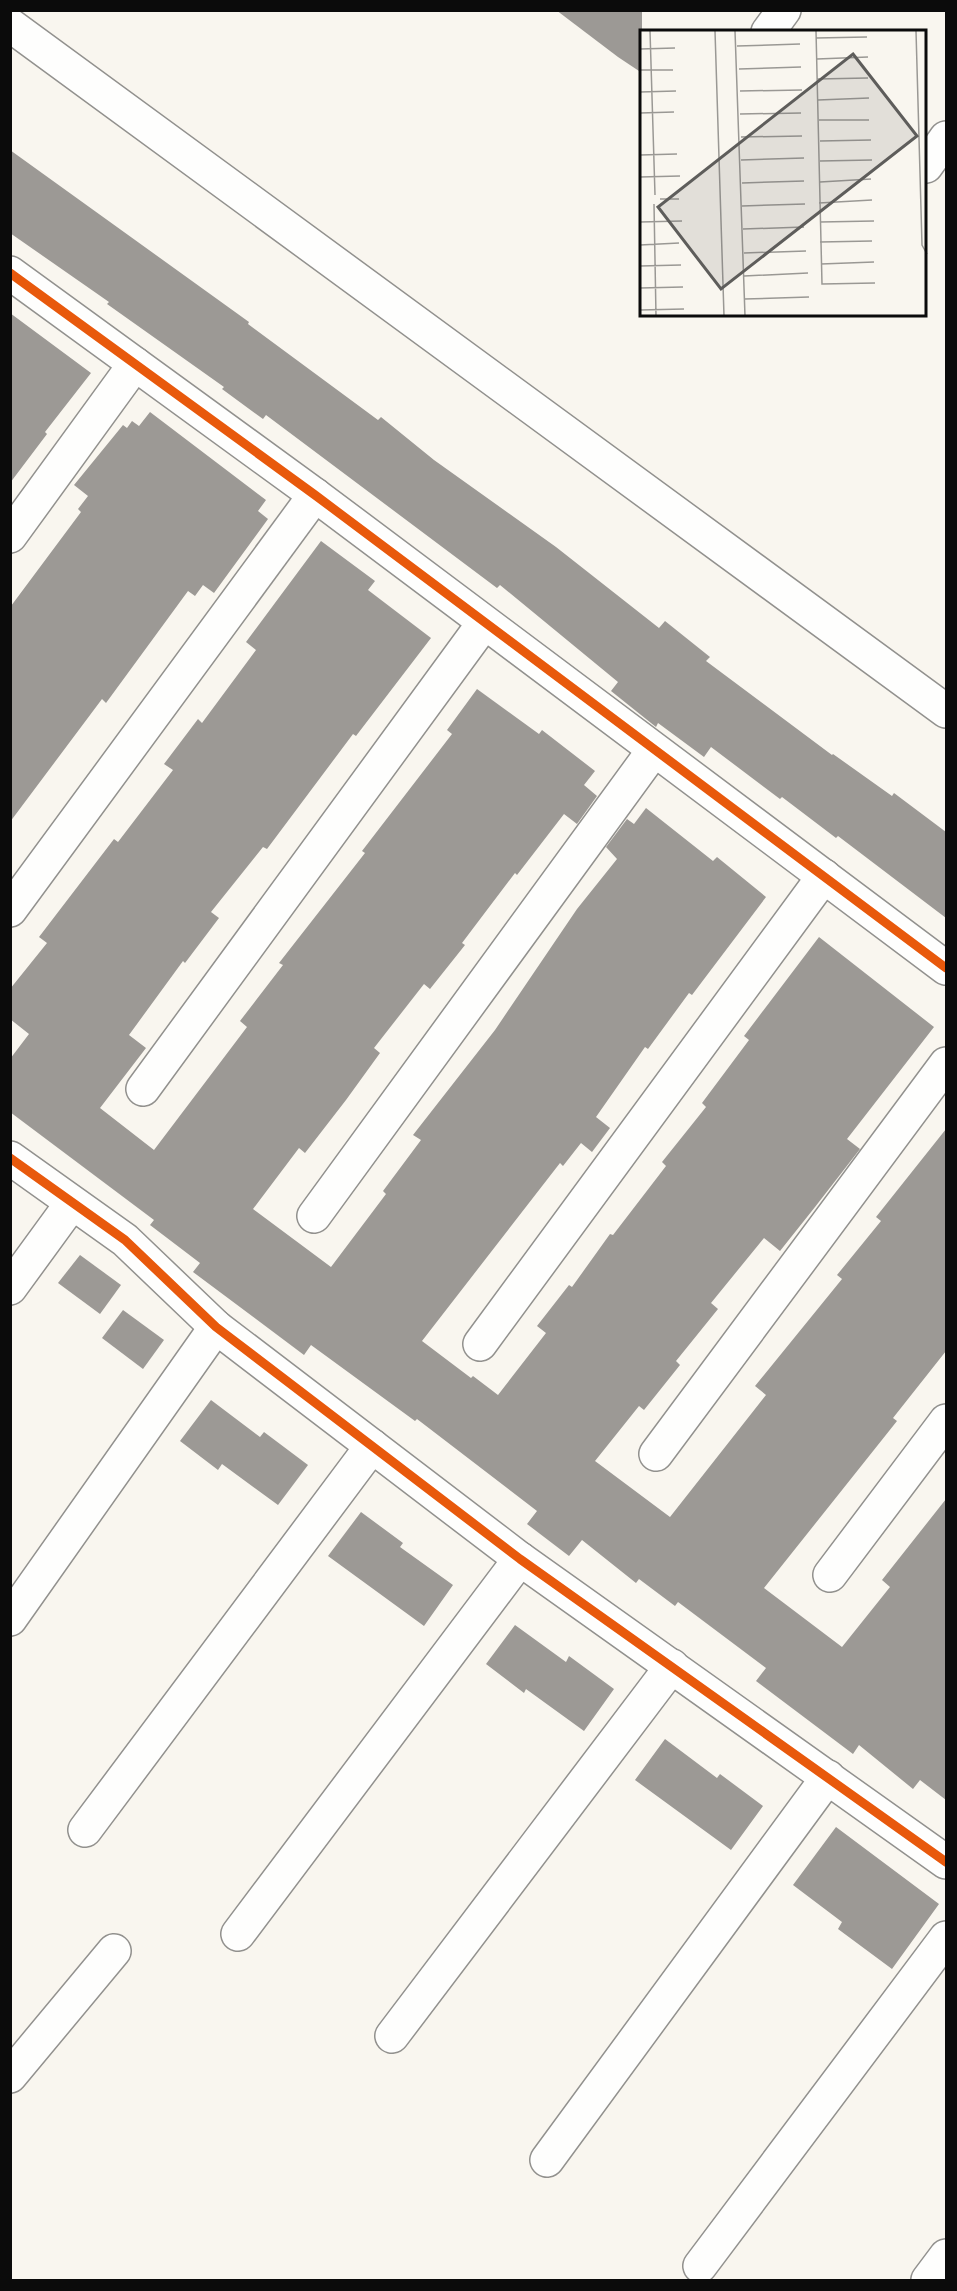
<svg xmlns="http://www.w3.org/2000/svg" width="957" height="2291" font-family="'Roboto Serif',serif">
<rect width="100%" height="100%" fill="#f9f6ef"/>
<!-- building -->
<g fill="#9c9995">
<path d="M 556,10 L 642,10 L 642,73 L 618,57 Z"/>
<path d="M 10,150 L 249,322 L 248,324 L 378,420 L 381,417 L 434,460 L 556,547 L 659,628 L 665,621 L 710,657 L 706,661 L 832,755 L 833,754 L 892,796 L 894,793 L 946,832 L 946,918 L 838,836 L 836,838 L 782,797 L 780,799 L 711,747 L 704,757 L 658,723 L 656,727 L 611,691 L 618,682 L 500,585 L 497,588 L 266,415 L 263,419 L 222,389 L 224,387 L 107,304 L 109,302 L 10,233 Z"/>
<path d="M 10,313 L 91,373 L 45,432 L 47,434 L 10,483 Z"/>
<path d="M 150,412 L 266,500 L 258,511 L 268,519 L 214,593 L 203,585 L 195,596 L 188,591 L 106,703 L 102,699 L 10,822 L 11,606 L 81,512 L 78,509 L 88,496 L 74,485 L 123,425 L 127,428 L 132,421 L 139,426 Z"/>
<path d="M 321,541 L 375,581 L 368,590 L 431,638 L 356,736 L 353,734 L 267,849 L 263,847 L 211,912 L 219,918 L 185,963 L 183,961 L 129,1035 L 146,1048 L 100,1108 L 154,1150 L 247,1027 L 240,1021 L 283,965 L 279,963 L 365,853 L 362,851 L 452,734 L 447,730 L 477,689 L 539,734 L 542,730 L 595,771 L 584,785 L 597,796 L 577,824 L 564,814 L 517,875 L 515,873 L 462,943 L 465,945 L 430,989 L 424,984 L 374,1048 L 380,1053 L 346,1100 L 305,1153 L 299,1148 L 253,1209 L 331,1267 L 386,1194 L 383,1191 L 421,1140 L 413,1135 L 495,1030 L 577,909 L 617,859 L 606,847 L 627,819 L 634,824 L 646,808 L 713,861 L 717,857 L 766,897 L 692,995 L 689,993 L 648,1049 L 645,1047 L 596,1117 L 610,1128 L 592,1152 L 581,1143 L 563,1166 L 560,1163 L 422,1341 L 471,1378 L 473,1376 L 498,1395 L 546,1333 L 537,1326 L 569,1285 L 572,1287 L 610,1234 L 613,1235 L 666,1166 L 662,1162 L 706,1107 L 702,1103 L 749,1040 L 744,1036 L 819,937 L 934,1027 L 847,1139 L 860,1149 L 815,1207 L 780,1251 L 764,1238 L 711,1303 L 718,1309 L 676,1361 L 680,1365 L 644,1410 L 639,1406 L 595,1461 L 670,1517 L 766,1395 L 755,1386 L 842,1279 L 837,1275 L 881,1221 L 876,1217 L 946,1129 L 946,1351 L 893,1418 L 897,1421 L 764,1588 L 842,1647 L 890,1587 L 882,1580 L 946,1499 L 946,1800 L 920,1780 L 913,1789 L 859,1745 L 853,1754 L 756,1681 L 766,1668 L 678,1602 L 675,1606 L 639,1579 L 636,1583 L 582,1540 L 569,1556 L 527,1524 L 537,1511 L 417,1419 L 415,1421 L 311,1345 L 304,1355 L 193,1272 L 200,1263 L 150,1225 L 154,1220 L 10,1112 L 10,1059 L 29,1034 L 10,1019 L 10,989 L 47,943 L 39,937 L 114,839 L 118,842 L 173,770 L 164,764 L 198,719 L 202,723 L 256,650 L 246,642 Z"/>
<path d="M 80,1255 L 121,1285 L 100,1314 L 58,1283 Z"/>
<path d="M 123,1310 L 164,1340 L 143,1369 L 102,1338 Z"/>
<path d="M 211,1400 L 260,1437 L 264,1432 L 308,1465 L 278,1505 L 222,1464 L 218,1470 L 180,1441 Z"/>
<path d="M 361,1512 L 403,1543 L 400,1547 L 453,1585 L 424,1626 L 328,1556 Z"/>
<path d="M 515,1625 L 566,1662 L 569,1656 L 614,1689 L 584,1731 L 526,1689 L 524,1693 L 486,1664 Z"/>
<path d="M 665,1739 L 717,1778 L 720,1774 L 763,1806 L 731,1850 L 635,1780 Z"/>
<path d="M 836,1827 L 939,1904 L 892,1969 L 838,1929 L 842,1922 L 793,1885 Z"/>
</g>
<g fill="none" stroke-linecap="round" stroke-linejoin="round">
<defs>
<g id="minor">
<path d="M 10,25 L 946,711"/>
<path d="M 768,32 L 784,10"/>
<path d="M 926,166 L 946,138"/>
<path d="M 10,273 L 315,495 L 946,968"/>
<path d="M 10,536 L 135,364"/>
<path d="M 10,910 L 315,495"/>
<path d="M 143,1089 L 484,623"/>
<path d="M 10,1158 L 125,1240 L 216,1327 L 520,1559 L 946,1862"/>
<path d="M 314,1216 L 654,750"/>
<path d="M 10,1288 L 72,1203"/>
<path d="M 480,1344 L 824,876"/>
<path d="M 656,1454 L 946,1064"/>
<path d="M 830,1575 L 946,1421"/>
<path d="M 10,1619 L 216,1327"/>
<path d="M 85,1830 L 372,1446"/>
<path d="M 238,1934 L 520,1559"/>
<path d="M 392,2036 L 672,1666"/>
<path d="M 10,2076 L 114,1951"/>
<path d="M 547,2160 L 828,1777"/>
<path d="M 700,2266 L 946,1938"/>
<path d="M 928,2280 L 946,2256"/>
</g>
</defs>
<!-- minor casing -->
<use href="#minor" stroke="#92918e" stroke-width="36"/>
<!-- minor -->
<use href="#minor" stroke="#fefefd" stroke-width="33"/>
<defs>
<g id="cycleway">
<path d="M 10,273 L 315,495 L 946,968"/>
<path d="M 10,1158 L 125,1240 L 216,1327 L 520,1559 L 946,1862"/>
</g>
</defs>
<!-- cycleway casing -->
<use href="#cycleway" stroke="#fff" stroke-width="13"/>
<!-- cycleway -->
<use href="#cycleway" stroke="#e8590c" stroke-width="9"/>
</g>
<!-- overview -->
<g transform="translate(640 30)">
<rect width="286" height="286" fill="#f9f6ef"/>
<path fill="none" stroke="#9a9894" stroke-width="1.5" d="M 10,1 L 15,165M 75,1 L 84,286M 95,1 L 105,286M 176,1 L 182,254 L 235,253M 276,1 L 282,215 L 287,224M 176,8 L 227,7M 97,16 L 160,14M 0,19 L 35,18M 177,29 L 228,27M 99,39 L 161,37M 0,40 L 33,40M 177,49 L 228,48M 100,61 L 162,60M 0,62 L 36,61M 178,70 L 229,68M 0,83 L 34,82M 100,84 L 161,83M 179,90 L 229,90M 101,107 L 162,106M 180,111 L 231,110M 0,125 L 37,124M 101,130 L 164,128M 180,131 L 232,130M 0,147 L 40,146M 180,152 L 231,149M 102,153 L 164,151M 20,169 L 39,169M 179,173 L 232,170M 14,174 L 16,286M 102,176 L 165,174M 0,192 L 42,191M 180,192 L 234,191M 103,199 L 164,197M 180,212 L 232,211M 0,215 L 39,213M 104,223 L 166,221M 181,234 L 234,232M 0,236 L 41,235M 104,246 L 168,243M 0,258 L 43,257M 104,269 L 169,267M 0,280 L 44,279"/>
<path fill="#5e5d5b" fill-opacity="0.15" stroke="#5e5d5b" stroke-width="3" d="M 213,24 L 277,106 L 81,259 L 18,177 Z"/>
<rect width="286" height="286" fill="none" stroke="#0b0b0b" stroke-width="3"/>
</g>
<!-- border -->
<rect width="957" height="2291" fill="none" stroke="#0b0b0b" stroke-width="24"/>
</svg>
